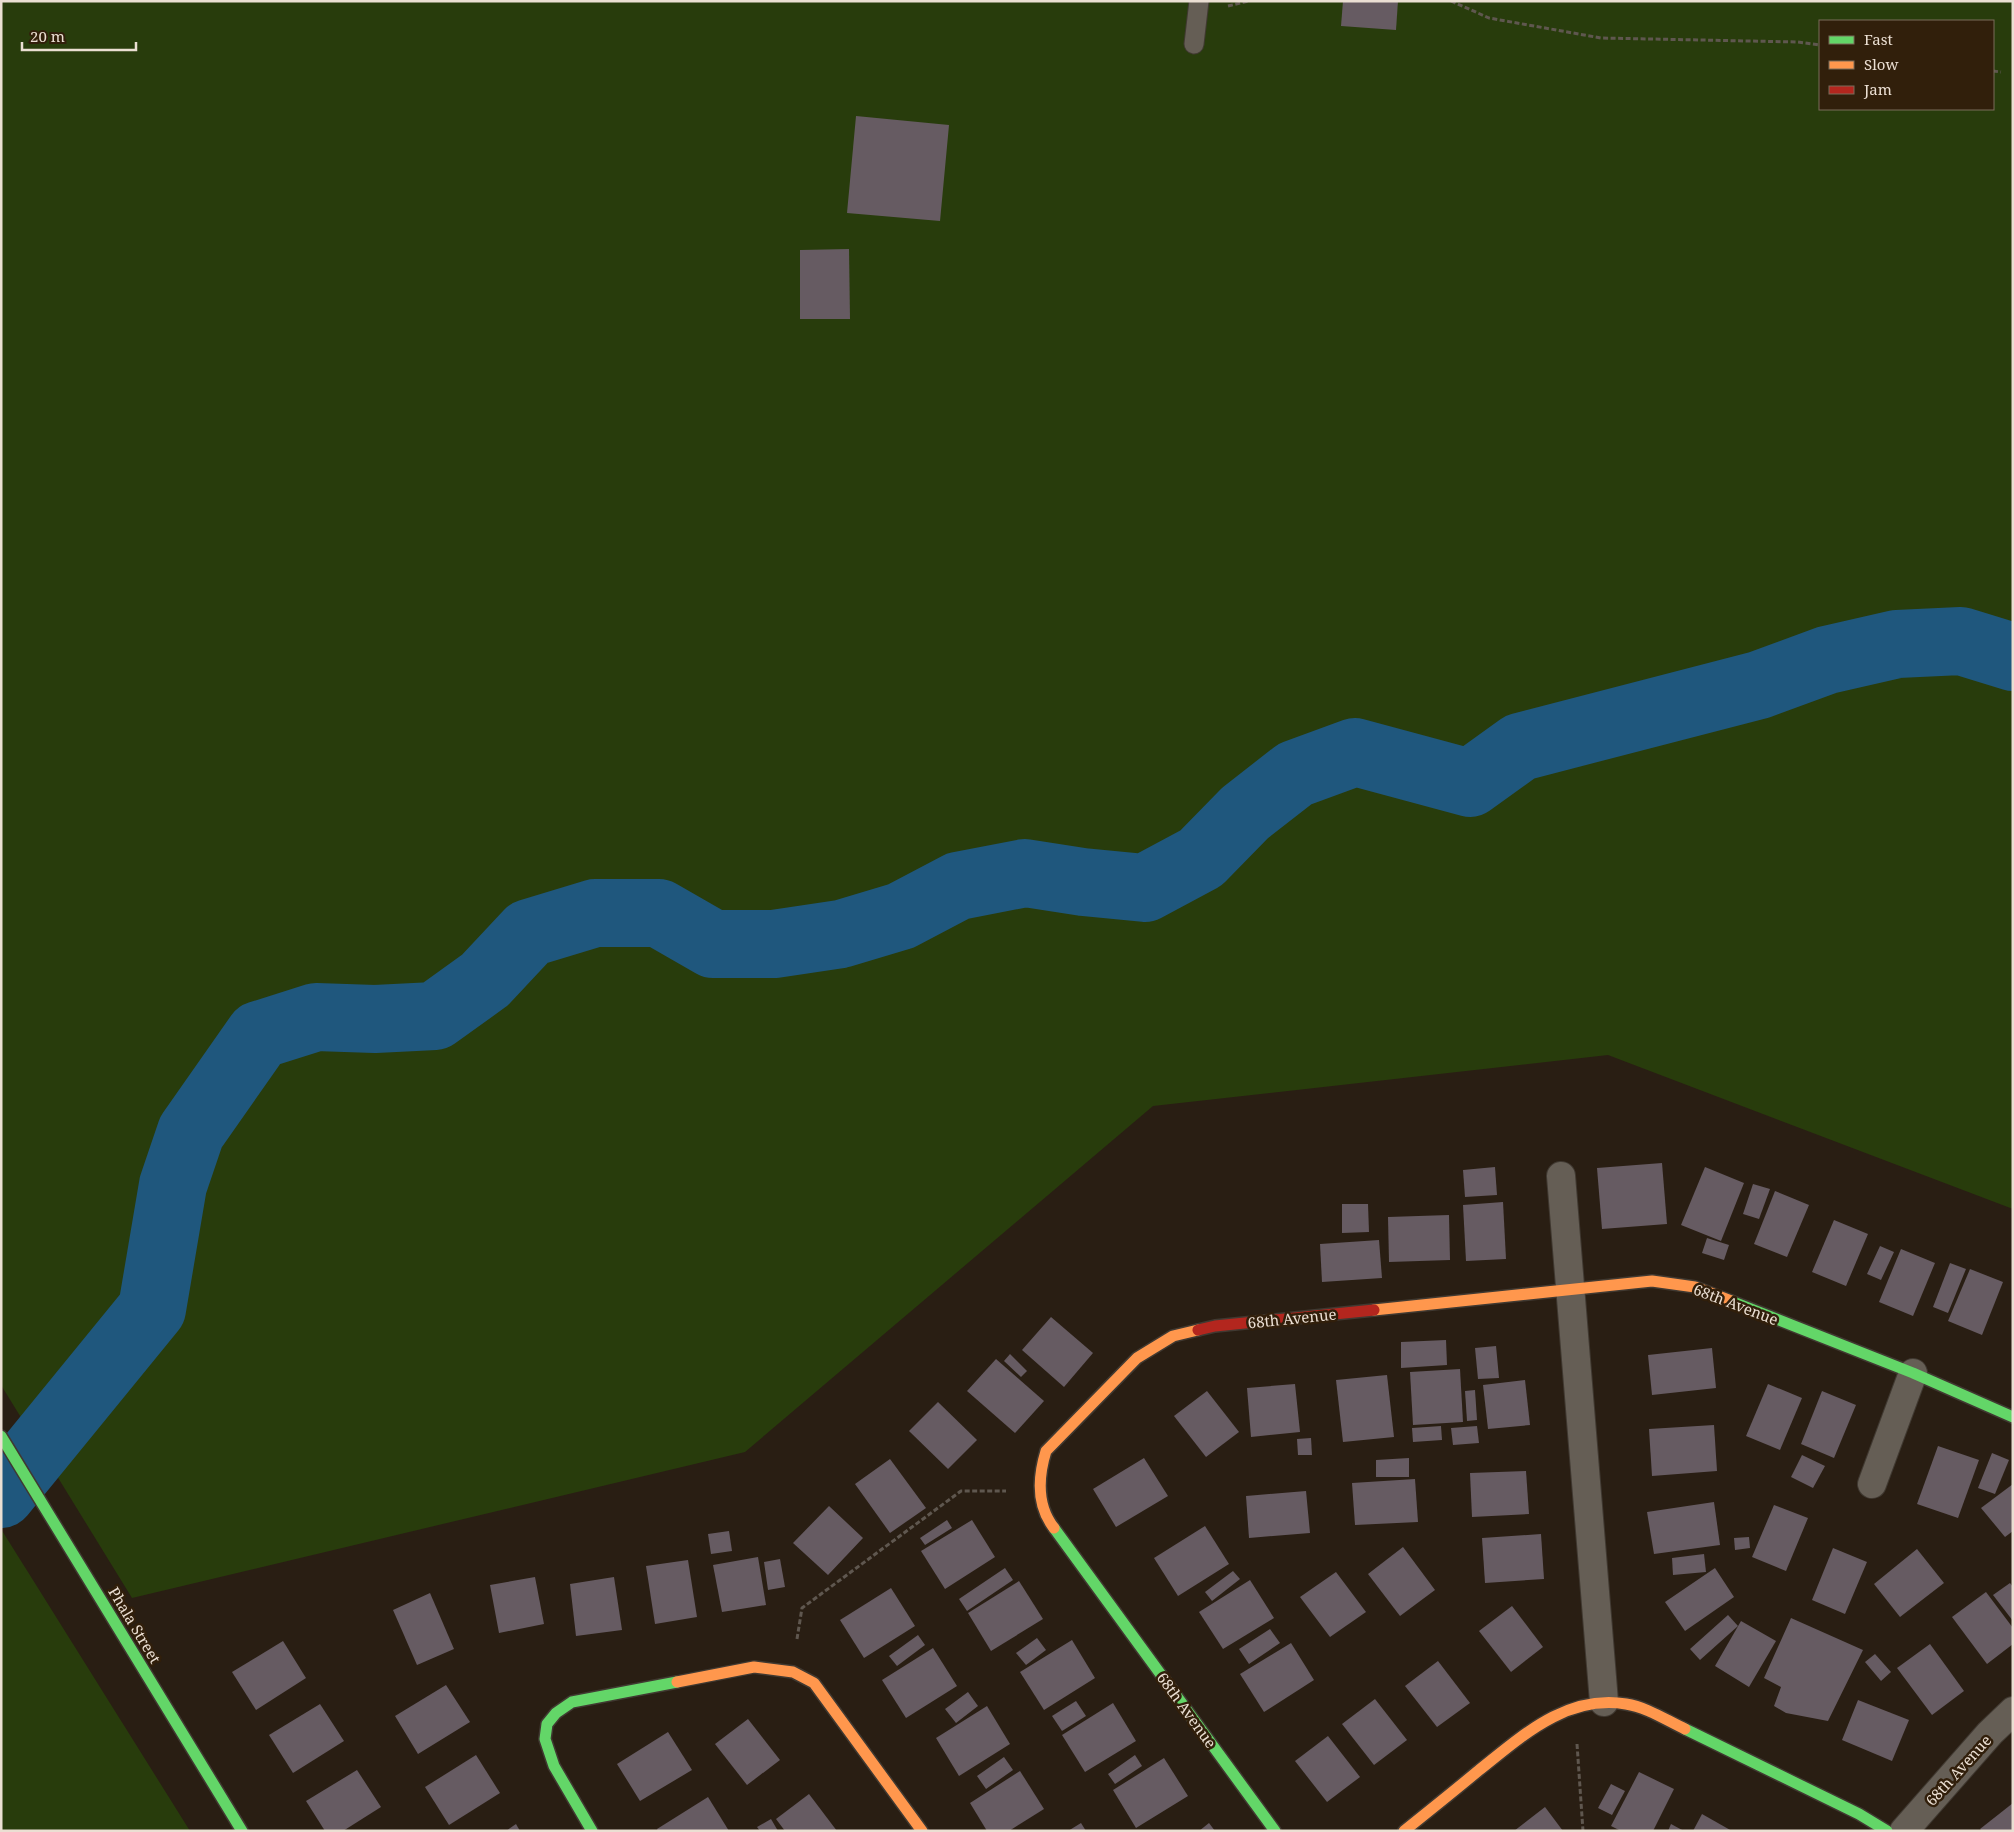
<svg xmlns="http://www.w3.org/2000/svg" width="2014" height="1832" font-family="'Noto Serif',serif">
<rect width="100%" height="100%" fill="#291e13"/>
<!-- green -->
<g fill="#283c0c" fill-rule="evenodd">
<path d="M 1,1 L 2013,1 L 2013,1209 L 1608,1055 L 1153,1106 L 745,1452 L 132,1598 L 1,1385 ZM 1820,21 L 1993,21 L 1993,109 L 1820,109 Z"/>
<path d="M 1,1529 L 190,1831 L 1,1831 Z"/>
</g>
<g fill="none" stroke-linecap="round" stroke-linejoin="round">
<!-- river -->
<path stroke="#1f577d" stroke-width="68" d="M 1,1494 L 152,1309 L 173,1185 L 191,1132 L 259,1035 L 316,1017 L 375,1019 L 435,1016 L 485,980 L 529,933 L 595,913 L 659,913 L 713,944 L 774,944 L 841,934 L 901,916 L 958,886 L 1025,873 L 1083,882 L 1145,888 L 1201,858 L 1245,813 L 1295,774 L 1355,752 L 1470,783 L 1520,747 L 1759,685 L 1827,660 L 1897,644 L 1961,641 L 2013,657"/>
</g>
<!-- building -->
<g fill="#665b62">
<path d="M 1343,1 L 1398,1 L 1396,30 L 1341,26 Z"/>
<path d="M 856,116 L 949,125 L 940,221 L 847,213 Z"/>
<path d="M 849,249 L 850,319 L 800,319 L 800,250 Z"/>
<path d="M 1662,1163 L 1667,1224 L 1602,1229 L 1597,1168 Z"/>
<path d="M 1495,1167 L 1497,1195 L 1465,1197 L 1463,1170 Z"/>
<path d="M 1705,1167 L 1744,1183 L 1721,1241 L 1681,1225 Z"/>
<path d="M 1753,1184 L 1770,1189 L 1759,1219 L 1743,1214 Z"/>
<path d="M 1775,1191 L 1809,1205 L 1787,1257 L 1754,1244 Z"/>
<path d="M 1503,1202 L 1506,1259 L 1466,1261 L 1463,1205 Z"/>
<path d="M 1342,1204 L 1368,1204 L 1369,1232 L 1342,1233 Z"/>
<path d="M 1449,1215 L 1450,1260 L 1389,1262 L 1388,1217 Z"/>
<path d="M 1834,1220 L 1868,1234 L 1846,1286 L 1812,1272 Z"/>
<path d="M 1707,1238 L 1729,1245 L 1724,1260 L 1702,1253 Z"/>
<path d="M 1379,1240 L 1382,1278 L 1322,1282 L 1320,1244 Z"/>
<path d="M 1880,1246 L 1894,1252 L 1881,1280 L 1867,1274 Z"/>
<path d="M 1901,1249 L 1935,1263 L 1913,1316 L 1879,1302 Z"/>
<path d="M 1950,1263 L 1966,1269 L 1948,1313 L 1933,1307 Z"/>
<path d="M 1970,1269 L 2003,1282 L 1982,1335 L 1948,1321 Z"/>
<path d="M 1051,1317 L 1093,1353 L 1064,1387 L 1022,1350 Z"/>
<path d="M 1446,1340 L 1447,1365 L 1401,1368 L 1401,1342 Z"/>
<path d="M 1496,1346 L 1499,1378 L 1478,1379 L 1475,1348 Z"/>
<path d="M 1712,1348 L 1716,1388 L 1652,1395 L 1648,1355 Z"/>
<path d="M 1010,1354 L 1027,1371 L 1021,1377 L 1004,1361 Z"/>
<path d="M 996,1359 L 1044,1401 L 1015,1433 L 967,1391 Z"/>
<path d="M 1460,1369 L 1463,1422 L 1413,1425 L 1410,1372 Z"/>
<path d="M 1387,1375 L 1394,1437 L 1343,1442 L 1336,1380 Z"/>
<path d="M 1525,1380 L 1530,1425 L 1488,1429 L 1483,1385 Z"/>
<path d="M 1295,1384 L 1300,1432 L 1251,1437 L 1247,1388 Z"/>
<path d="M 1768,1384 L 1802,1398 L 1780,1450 L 1746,1436 Z"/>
<path d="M 1475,1390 L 1477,1420 L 1467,1421 L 1465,1391 Z"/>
<path d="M 1207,1391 L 1239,1432 L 1206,1457 L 1174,1416 Z"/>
<path d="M 1822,1391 L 1856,1405 L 1834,1458 L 1801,1444 Z"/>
<path d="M 938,1402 L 977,1440 L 948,1469 L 909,1431 Z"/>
<path d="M 1714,1425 L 1717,1471 L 1652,1476 L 1649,1429 Z"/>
<path d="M 1441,1426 L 1442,1440 L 1413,1442 L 1412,1428 Z"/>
<path d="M 1477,1426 L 1479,1443 L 1453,1445 L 1451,1428 Z"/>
<path d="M 1311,1438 L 1312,1455 L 1298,1455 L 1297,1439 Z"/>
<path d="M 1938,1446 L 1979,1460 L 1958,1518 L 1917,1504 Z"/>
<path d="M 1992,1453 L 2009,1460 L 1995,1494 L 1978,1488 Z"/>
<path d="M 1802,1455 L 1825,1466 L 1813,1488 L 1791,1477 Z"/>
<path d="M 1144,1458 L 1168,1496 L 1116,1527 L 1093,1489 Z"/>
<path d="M 1409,1458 L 1409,1477 L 1376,1477 L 1376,1460 Z"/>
<path d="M 890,1459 L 926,1508 L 890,1533 L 855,1484 Z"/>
<path d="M 1526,1471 L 1529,1514 L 1472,1517 L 1470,1473 Z"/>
<path d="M 1415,1479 L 1418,1522 L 1355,1525 L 1352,1483 Z"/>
<path d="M 2013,1484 L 2013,1531 L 2005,1537 L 1981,1508 Z"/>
<path d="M 1306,1491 L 1310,1533 L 1249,1538 L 1246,1496 Z"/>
<path d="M 1714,1502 L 1720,1545 L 1654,1554 L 1647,1512 Z"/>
<path d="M 1774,1505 L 1808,1518 L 1786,1571 L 1752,1557 Z"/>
<path d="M 829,1506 L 863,1538 L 828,1575 L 793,1543 Z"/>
<path d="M 947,1520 L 952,1528 L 925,1545 L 920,1538 Z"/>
<path d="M 972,1520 L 995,1557 L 945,1589 L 921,1551 Z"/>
<path d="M 1205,1526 L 1229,1564 L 1178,1596 L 1154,1558 Z"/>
<path d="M 729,1531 L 732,1551 L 711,1554 L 708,1534 Z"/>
<path d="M 1541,1534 L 1544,1579 L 1485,1583 L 1482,1538 Z"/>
<path d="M 1749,1537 L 1750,1548 L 1735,1550 L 1734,1538 Z"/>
<path d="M 1403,1547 L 1435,1590 L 1400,1616 L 1368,1574 Z"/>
<path d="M 1833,1548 L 1867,1562 L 1845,1614 L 1812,1600 Z"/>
<path d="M 1917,1549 L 1944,1583 L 1900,1617 L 1874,1584 Z"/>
<path d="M 1704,1554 L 1706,1572 L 1673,1575 L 1672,1558 Z"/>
<path d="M 758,1557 L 766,1605 L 722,1612 L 713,1565 Z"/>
<path d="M 780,1559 L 785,1587 L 768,1590 L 764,1562 Z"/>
<path d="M 688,1560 L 697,1617 L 655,1624 L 646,1566 Z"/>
<path d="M 1005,1568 L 1013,1580 L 967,1611 L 959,1599 Z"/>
<path d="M 1715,1568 L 1734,1597 L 1685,1631 L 1665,1602 Z"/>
<path d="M 1233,1571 L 1240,1579 L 1212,1601 L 1205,1592 Z"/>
<path d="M 1336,1572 L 1366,1612 L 1330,1637 L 1300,1597 Z"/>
<path d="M 535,1577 L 544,1624 L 499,1633 L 490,1585 Z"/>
<path d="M 614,1577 L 622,1630 L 576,1636 L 570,1584 Z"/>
<path d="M 1250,1580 L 1274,1618 L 1223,1649 L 1199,1612 Z"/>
<path d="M 1019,1581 L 1043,1619 L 991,1651 L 968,1613 Z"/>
<path d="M 2010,1583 L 2013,1587 L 2013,1621 L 1993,1595 Z"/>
<path d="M 891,1588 L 915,1626 L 864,1658 L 840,1620 Z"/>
<path d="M 1986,1592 L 2013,1628 L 2013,1644 L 1987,1664 L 1952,1617 Z"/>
<path d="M 430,1593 L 454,1649 L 417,1665 L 393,1610 Z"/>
<path d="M 1512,1606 L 1543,1647 L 1511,1672 L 1479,1631 Z"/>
<path d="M 1728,1615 L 1738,1626 L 1700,1660 L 1690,1649 Z"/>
<path d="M 1791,1618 L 1863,1650 L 1828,1721 L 1786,1713 L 1774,1706 L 1781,1687 L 1764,1678 Z"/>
<path d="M 1741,1621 L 1776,1641 L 1749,1687 L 1715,1666 Z"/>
<path d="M 1270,1629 L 1280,1643 L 1249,1664 L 1239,1649 Z"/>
<path d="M 918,1635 L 925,1645 L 897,1666 L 889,1656 Z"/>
<path d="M 1037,1638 L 1046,1650 L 1026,1665 L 1016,1653 Z"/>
<path d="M 1072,1640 L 1095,1678 L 1044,1710 L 1020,1672 Z"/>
<path d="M 283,1641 L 306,1678 L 256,1710 L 232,1672 Z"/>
<path d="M 1291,1643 L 1314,1680 L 1264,1712 L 1240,1674 Z"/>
<path d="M 1930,1644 L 1964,1691 L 1932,1715 L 1897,1668 Z"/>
<path d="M 933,1648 L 957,1686 L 906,1718 L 882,1680 Z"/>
<path d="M 1875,1654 L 1891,1672 L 1881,1681 L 1865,1662 Z"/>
<path d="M 1438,1661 L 1470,1703 L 1437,1727 L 1405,1686 Z"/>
<path d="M 446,1685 L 470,1722 L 418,1754 L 395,1716 Z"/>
<path d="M 968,1692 L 978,1706 L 956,1723 L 945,1709 Z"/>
<path d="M 1375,1699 L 1407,1740 L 1374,1765 L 1342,1724 Z"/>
<path d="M 1858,1700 L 1909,1720 L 1892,1761 L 1842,1740 Z"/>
<path d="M 1076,1701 L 1086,1716 L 1062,1731 L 1052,1716 Z"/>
<path d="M 1113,1703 L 1136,1741 L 1085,1772 L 1062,1735 Z"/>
<path d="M 320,1704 L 344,1741 L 293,1773 L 269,1735 Z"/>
<path d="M 987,1706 L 1010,1744 L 959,1776 L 936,1738 Z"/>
<path d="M 748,1719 L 780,1760 L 747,1785 L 715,1744 Z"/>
<path d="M 668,1732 L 692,1770 L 640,1801 L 617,1764 Z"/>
<path d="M 1328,1736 L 1360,1777 L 1327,1802 L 1295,1761 Z"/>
<path d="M 476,1755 L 500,1793 L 449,1825 L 425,1787 Z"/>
<path d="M 1135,1755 L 1142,1766 L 1115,1784 L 1108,1774 Z"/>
<path d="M 1004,1757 L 1013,1770 L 986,1789 L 977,1776 Z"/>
<path d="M 1164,1758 L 1188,1796 L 1136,1828 L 1113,1790 Z"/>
<path d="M 357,1770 L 381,1807 L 343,1831 L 325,1831 L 306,1801 Z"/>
<path d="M 1020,1771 L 1044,1809 L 1009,1831 L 987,1831 L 970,1803 Z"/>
<path d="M 1639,1772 L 1674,1789 L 1653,1831 L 1621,1831 L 1611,1826 Z"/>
<path d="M 1611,1784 L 1625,1791 L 1612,1815 L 1598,1808 Z"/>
<path d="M 809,1794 L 837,1831 L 785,1831 L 776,1819 Z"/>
<path d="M 708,1797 L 729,1831 L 658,1831 L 657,1829 Z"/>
<path d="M 2013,1803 L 2013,1831 L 1982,1831 L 1980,1829 Z"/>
<path d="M 1545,1807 L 1563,1831 L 1514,1831 Z"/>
<path d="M 1702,1814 L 1732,1831 L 1693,1831 Z"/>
<path d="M 771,1819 L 778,1831 L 760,1831 L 757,1827 Z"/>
<path d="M 1081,1823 L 1086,1831 L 1068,1831 Z"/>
<path d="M 1209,1823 L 1215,1831 L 1199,1831 Z"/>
<path d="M 516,1824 L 520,1831 L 506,1831 Z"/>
<path d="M 1671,1824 L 1684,1831 L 1668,1831 Z"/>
</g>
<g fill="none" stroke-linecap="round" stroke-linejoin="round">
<defs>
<path id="lane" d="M 1194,44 L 1199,1"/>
<g id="street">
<path d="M 1561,1176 L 1604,1702"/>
<path d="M 1872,1484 L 1913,1373"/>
<path d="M 1904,1831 L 1990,1733 L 2013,1711"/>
</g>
<g id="fast">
<path d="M 1731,1301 L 1913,1373 L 2013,1417"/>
<path d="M 1,1436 L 242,1831"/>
<path d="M 1054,1528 L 1275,1831"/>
<path d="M 1685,1729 L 1859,1814 L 1887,1831"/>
<path d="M 592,1831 L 554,1766 L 545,1739 L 547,1724 L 556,1713 L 572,1702 L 677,1682"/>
</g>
<g id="slow">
<path d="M 1374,1310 L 1652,1281 L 1695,1287 L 1731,1301"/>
<path d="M 1054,1528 C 1036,1505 1038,1477 1046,1451 L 1137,1358 L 1173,1336 L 1198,1330"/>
<path d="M 677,1682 L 754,1667 L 793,1672 L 814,1683 L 922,1831"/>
<path d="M 1404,1831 C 1429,1811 1454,1791 1478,1771 C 1521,1737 1566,1694 1626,1704 C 1646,1707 1666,1720 1685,1729"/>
</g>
<path id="jam" d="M 1198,1330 L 1215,1326 L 1374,1310"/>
</defs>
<!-- lane casing -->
<use href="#lane" stroke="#403931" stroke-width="21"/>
<!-- street casing -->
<use href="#street" stroke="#403931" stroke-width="30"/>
<!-- fast casing -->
<use href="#fast" stroke="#403931" stroke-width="14"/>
<!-- slow casing -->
<use href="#slow" stroke="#403931" stroke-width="14"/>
<!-- jam casing -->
<use href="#jam" stroke="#403931" stroke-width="14"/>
<!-- path -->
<g stroke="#5f574f" stroke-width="3" stroke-dasharray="5 2.5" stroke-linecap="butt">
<path d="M 1451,1 L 1489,18 L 1601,38 L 1798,42 L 1820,45"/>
<path d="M 1228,6 L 1249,1"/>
<path d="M 1993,71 L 2001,72"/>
<path d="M 797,1639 L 802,1608 L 961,1491 L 1006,1491"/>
<path d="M 1577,1744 L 1583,1831"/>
</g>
<!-- lane -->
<use href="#lane" stroke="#655e55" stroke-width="19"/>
<!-- street -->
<use href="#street" stroke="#655e55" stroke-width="28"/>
<!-- fast -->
<use href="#fast" stroke="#63d668" stroke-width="11"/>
<!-- slow -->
<use href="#slow" stroke="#ff974d" stroke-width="11"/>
<!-- jam -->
<use href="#jam" stroke="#b3261e" stroke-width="11"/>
</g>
<g text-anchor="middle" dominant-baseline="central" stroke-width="5" stroke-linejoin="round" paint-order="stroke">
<!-- street labels -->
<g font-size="15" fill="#ebdfd3" stroke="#311f0b">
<text transform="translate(1736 1304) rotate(21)">68th Avenue</text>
<text transform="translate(1292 1318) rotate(-6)">68th Avenue</text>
<text transform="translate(135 1625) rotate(59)">Phala Street</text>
<text transform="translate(1187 1710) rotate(54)">68th Avenue</text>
<text transform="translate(1958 1770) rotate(-48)">68th Avenue</text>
</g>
</g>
<!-- border -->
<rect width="2014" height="1832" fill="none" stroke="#ebdfd3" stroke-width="5"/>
<!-- legend -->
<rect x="1819" y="20" width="175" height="90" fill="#311f0b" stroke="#7b6c5b"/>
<rect x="1829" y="36" width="25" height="8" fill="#63d668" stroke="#7b6c5b"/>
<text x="1864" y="45" font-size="15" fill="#ebdfd3">Fast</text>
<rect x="1829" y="61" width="25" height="8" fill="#ff974d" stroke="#7b6c5b"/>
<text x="1864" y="70" font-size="15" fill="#ebdfd3">Slow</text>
<rect x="1829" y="86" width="25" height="8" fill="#b3261e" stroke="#7b6c5b"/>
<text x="1864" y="95" font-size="15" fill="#ebdfd3">Jam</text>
<!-- scale -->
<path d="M22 42v8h114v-8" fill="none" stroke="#ebdfd3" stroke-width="2.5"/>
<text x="30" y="42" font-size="15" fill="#ebdfd3" stroke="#311f0b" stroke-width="4" paint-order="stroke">20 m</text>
</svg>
